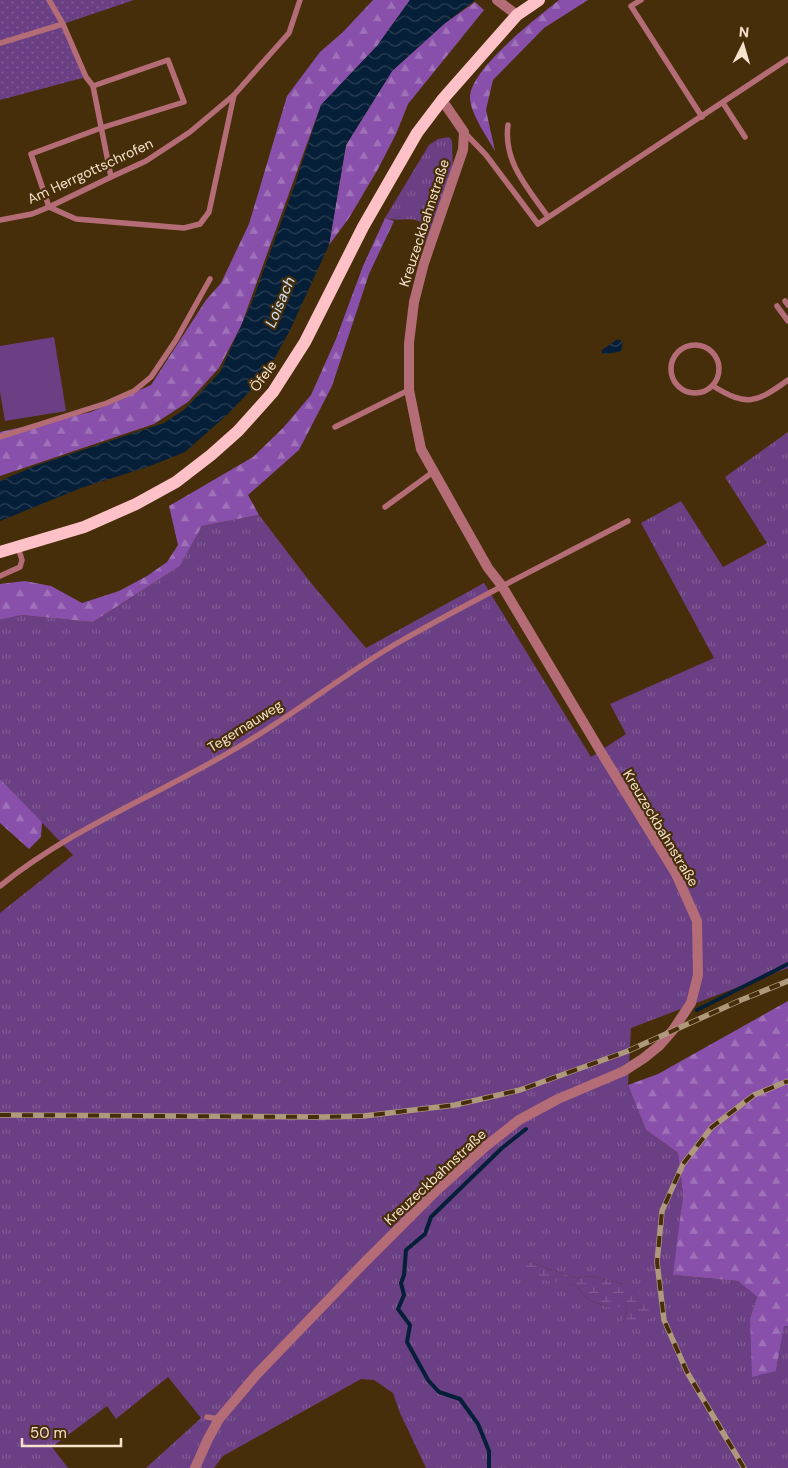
<svg xmlns="http://www.w3.org/2000/svg" width="788" height="1468" font-family="'DM Sans',sans-serif">
<defs>
<pattern id="grass-tufts" width="24" height="20" patternUnits="userSpaceOnUse" patternTransform="scale(1.25)"><rect width="24" height="20" fill="#6a3f84"/><path d="M3 7l-1-3M5 7V3M7 7l1-3M15 17l-1-3M17 17v-4M19 17l1-3" fill="none" stroke="#805b94"/></pattern>
<pattern id="forest-firs" width="22" height="20" patternUnits="userSpaceOnUse" patternTransform="scale(1.25)"><rect width="22" height="20" fill="#8850aa"/><path d="M5 1l3.5 6h-7zM16 11l3.5 6h-7z" fill="#9f71b8"/></pattern>
<pattern id="wetland-marsh" width="20" height="14" patternUnits="userSpaceOnUse" patternTransform="scale(1.25)"><rect width="20" height="14" fill="#6a3f84"/><path d="M1 5h8M5 5V1M11 12h8M15 12V8" fill="none" stroke="#805b94"/></pattern>
<pattern id="park-dots" width="8" height="8" patternUnits="userSpaceOnUse" patternTransform="scale(1.25)"><rect width="8" height="8" fill="#6a3f84"/><path d="M2 2h.1M6 6h.1" fill="none" stroke="#805b94" stroke-width="1.8" stroke-linecap="round"/></pattern>
<pattern id="water-waves" width="16" height="10" patternUnits="userSpaceOnUse" patternTransform="scale(1.25)"><rect width="16" height="10" fill="#061f39"/><path d="M0 5q4-4 8 0t8 0" fill="none" stroke="#2b3f54"/></pattern>
</defs>
<rect width="100%" height="100%" fill="#472e0a"/>
<!-- grass -->
<g fill="url(#grass-tufts)" fill-rule="evenodd">
<path d="M 449,137 L 452,141 L 453,181 L 424,263 L 426,226 C 413,214 401,223 385,218 L 429,145 L 438,139 Z"/>
<path d="M 788,432 L 788,968 L 631,1028 L 628,1085 L 646,1130 L 678,1153 L 683,1195 L 674,1275 L 738,1281 L 757,1297 L 750,1318 L 776,1371 L 784,1325 L 788,1326 L 788,1468 L 426,1468 L 400,1413 L 393,1393 L 374,1380 L 361,1379 L 223,1456 L 214,1468 L 146,1468 L 201,1418 L 168,1377 L 116,1419 L 107,1406 L 52,1447 L 68,1468 L 0,1468 L 0,913 L 73,855 L 0,779 L 0,620 L 21,615 L 93,622 L 180,566 L 202,526 L 259,515 L 311,583 L 366,648 L 484,583 L 591,757 L 626,734 L 610,704 L 714,658 L 641,523 L 681,501 L 723,567 L 767,543 L 725,477 ZM 527,1261 L 567,1275 L 577,1278 L 590,1276 L 623,1284 L 652,1317 L 623,1323 L 627,1307 L 607,1307 L 589,1300 L 576,1286 L 559,1282 Z"/>
</g>
<!-- forest -->
<g fill="url(#forest-firs)">
<path d="M 373,0 L 410,0 L 377,46 L 321,105 L 241,326 L 219,368 L 188,402 L 154,424 L 0,476 L 0,432 L 91,412 L 151,385 L 206,300 L 221,283 L 249,224 L 287,96 L 320,52 L 343,32 Z"/>
<path d="M 559,0 L 588,0 L 544,28 L 493,80 L 486,110 L 495,151 C 487,137 471,114 470,99 C 468,70 537,18 559,0 Z"/>
<path d="M 475,2 L 484,10 L 408,104 L 396,134 L 378,169 L 349,218 L 329,245 L 346,145 L 392,71 L 444,24 Z"/>
<path d="M 385,218 L 394,221 L 369,274 L 332,386 L 299,450 L 248,495 L 259,515 L 202,526 L 180,566 L 93,622 L 21,615 L 0,620 L 0,584 L 25,581 L 51,586 L 82,603 L 119,591 L 147,576 L 167,562 L 178,545 L 169,506 L 253,457 L 283,428 L 311,395 L 336,339 L 363,266 Z"/>
<path d="M 0,779 L 42,822 L 41,837 L 29,849 L 0,823 Z"/>
<path d="M 788,1001 L 788,1326 L 784,1326 L 776,1371 L 752,1377 L 750,1318 L 757,1297 L 738,1281 L 673,1275 L 683,1195 L 678,1153 L 646,1130 L 628,1085 L 658,1074 Z"/>
</g>
<!-- wetland -->
<path fill="url(#wetland-marsh)" d="M 527,1261 L 567,1275 L 577,1278 L 590,1276 L 623,1284 L 637,1290 L 643,1296 L 652,1317 L 627,1329 L 623,1323 L 627,1307 L 607,1307 L 589,1300 L 576,1286 L 535,1278 L 523,1268 Z"/>
<!-- park -->
<path fill="url(#park-dots)" d="M 0,0 L 134,0 L 63,24 L 86,77 L 0,100 Z"/>
<!-- garden -->
<path fill="#6a3f84" d="M 54,337 L 66,411 L 5,421 L 0,392 L 0,346 Z"/>
<!-- water -->
<g fill="url(#water-waves)">
<path d="M 410,0 L 475,0 L 444,24 L 392,71 L 346,145 L 329,245 L 290,330 L 272,363 L 249,392 L 228,414 L 185,452 L 150,466 L 81,488 L 0,521 L 0,481 L 35,466 L 164,423 L 185,409 L 220,372 L 252,302 L 295,184 L 321,105 L 377,46 Z"/>
<path d="M 616,340 L 620,340 L 623,343 L 621,351 C 618,352 606,354 602,354 L 602,350 Z"/>
</g>
<g fill="none" stroke-linecap="round" stroke-linejoin="round">
<!-- stream -->
<g stroke="#061f39" stroke-width="4">
<path d="M 697,1010 L 788,964"/>
<path d="M 489,1468 L 489,1451 L 478,1424 L 460,1399 L 439,1392 L 428,1380 L 407,1342 L 410,1325 L 398,1309 L 404,1295 L 401,1283 L 404,1275 L 406,1250 L 425,1234 L 431,1217 L 502,1148 L 526,1129"/>
</g>
<!-- service -->
<g stroke="#b46c76" stroke-width="5.5">
<path d="M 49,0 L 63,24 L 86,77 L 93,86 L 111,177"/>
<path d="M 641,0 L 631,6 L 702,117"/>
<path d="M 0,43 L 63,24"/>
<path d="M 93,86 L 168,60 L 184,102 L 101,128 L 31,154 L 49,207 L 76,219 L 184,228 L 200,224 L 209,212 L 234,95"/>
<path d="M 723,103 L 745,137"/>
<path d="M 508,125 C 503,162 528,188 548,217"/>
<path d="M 464,132 L 486,155 L 538,224 L 788,59"/>
<path d="M 0,220 L 32,214 L 49,207 L 111,177 L 146,161 L 190,132 L 234,95 L 289,33 L 300,0"/>
<path d="M 785,301 L 788,305"/>
<path d="M 777,306 L 788,321"/>
<circle cx="695" cy="369" r="24"/>
<path d="M 713,386 C 747,407 756,403 788,380"/>
<path d="M 335,427 L 409,390"/>
<path d="M 0,437 L 107,403 L 134,391 L 151,377 L 176,340 L 210,279"/>
<path d="M 385,507 L 433,472"/>
<path d="M 0,576 L 20,567 L 22,560 L 18,547"/>
<path d="M 0,886 C 74,826 165,792 245,743 C 296,713 343,675 394,645 C 470,601 550,562 628,521"/>
<path d="M 207,1417 L 219,1419"/>
</g>
<!-- minor -->
<path stroke="#b46c76" stroke-width="10" d="M 497,0 L 517,15"/>
<!-- tertiary -->
<path stroke="#b46c76" stroke-width="10" d="M 195,1468 L 208,1439 L 219,1419 L 257,1374 L 362,1265 L 437,1190 L 486,1146 L 519,1120 L 558,1099 L 624,1071 L 644,1058 L 660,1045 L 673,1030 L 691,1003 L 698,975 L 697,921 L 676,874 L 607,762 L 502,586 L 488,568 L 421,449 L 409,390 L 409,343 L 414,302 L 424,263 L 463,150 L 464,132 L 442,100"/>
<!-- primary -->
<path stroke="#fec1c8" stroke-width="12" d="M 0,552 L 84,527 L 136,504 L 176,482 L 211,455 L 238,431 L 273,392 L 305,342 L 363,227 L 417,133 L 442,100 L 517,15 L 539,0"/>
<defs>
<g id="rail">
<path d="M 0,1115 L 324,1117 L 364,1116 L 455,1105 L 520,1090 L 628,1051 L 741,1000 L 788,981"/>
<path d="M 744,1468 L 687,1372 L 664,1320 L 657,1262 L 662,1211 L 683,1164 L 712,1127 L 754,1095 L 788,1081"/>
</g>
</defs>
<!-- rail casing -->
<use href="#rail" stroke="#af997d" stroke-width="5.5"/>
<!-- rail -->
<use href="#rail" stroke="#472e0a" stroke-width="4" stroke-dasharray="11" stroke-linecap="butt"/>
</g>
<g text-anchor="middle" dominant-baseline="central" stroke-width="4.5" stroke-linejoin="round" paint-order="stroke">
<!-- street labels -->
<g font-size="14" fill="#f7e3cc" stroke="#472e0a">
<text transform="translate(90 171) rotate(-25)">Am Herrgottschrofen</text>
<text transform="translate(424 223) rotate(-72)">Kreuzeckbahnstraße</text>
<text transform="translate(263 376) rotate(-54)">Öfele</text>
<text transform="translate(245 726) rotate(-32)">Tegernauweg</text>
<text transform="translate(661 828) rotate(59)">Kreuzeckbahnstraße</text>
<text transform="translate(435 1177) rotate(-43)">Kreuzeckbahnstraße</text>
</g>
<!-- water labels -->
<g font-size="15" font-style="italic" fill="#d1e4f9" stroke="#472e0a">
<text transform="translate(280 302) rotate(-67)">Loisach</text>
</g>
</g>
<!-- north arrow -->
<g transform="translate(743 45) rotate(5)" stroke="#472e0a" stroke-width="4" paint-order="stroke">
<path d="M0-4L9 19L0 12L-9 19Z" fill="#f7e3cc"/>
<text y="-8" font-size="14" font-weight="bold" text-anchor="middle" fill="#f7e3cc">N</text>
</g>
<!-- scale -->
<path d="M22 1438v8h99v-8" fill="none" stroke="#f7e3cc" stroke-width="2.5"/>
<text x="30" y="1438" font-size="15" fill="#f7e3cc" stroke="#472e0a" stroke-width="4" paint-order="stroke">50 m</text>
</svg>
